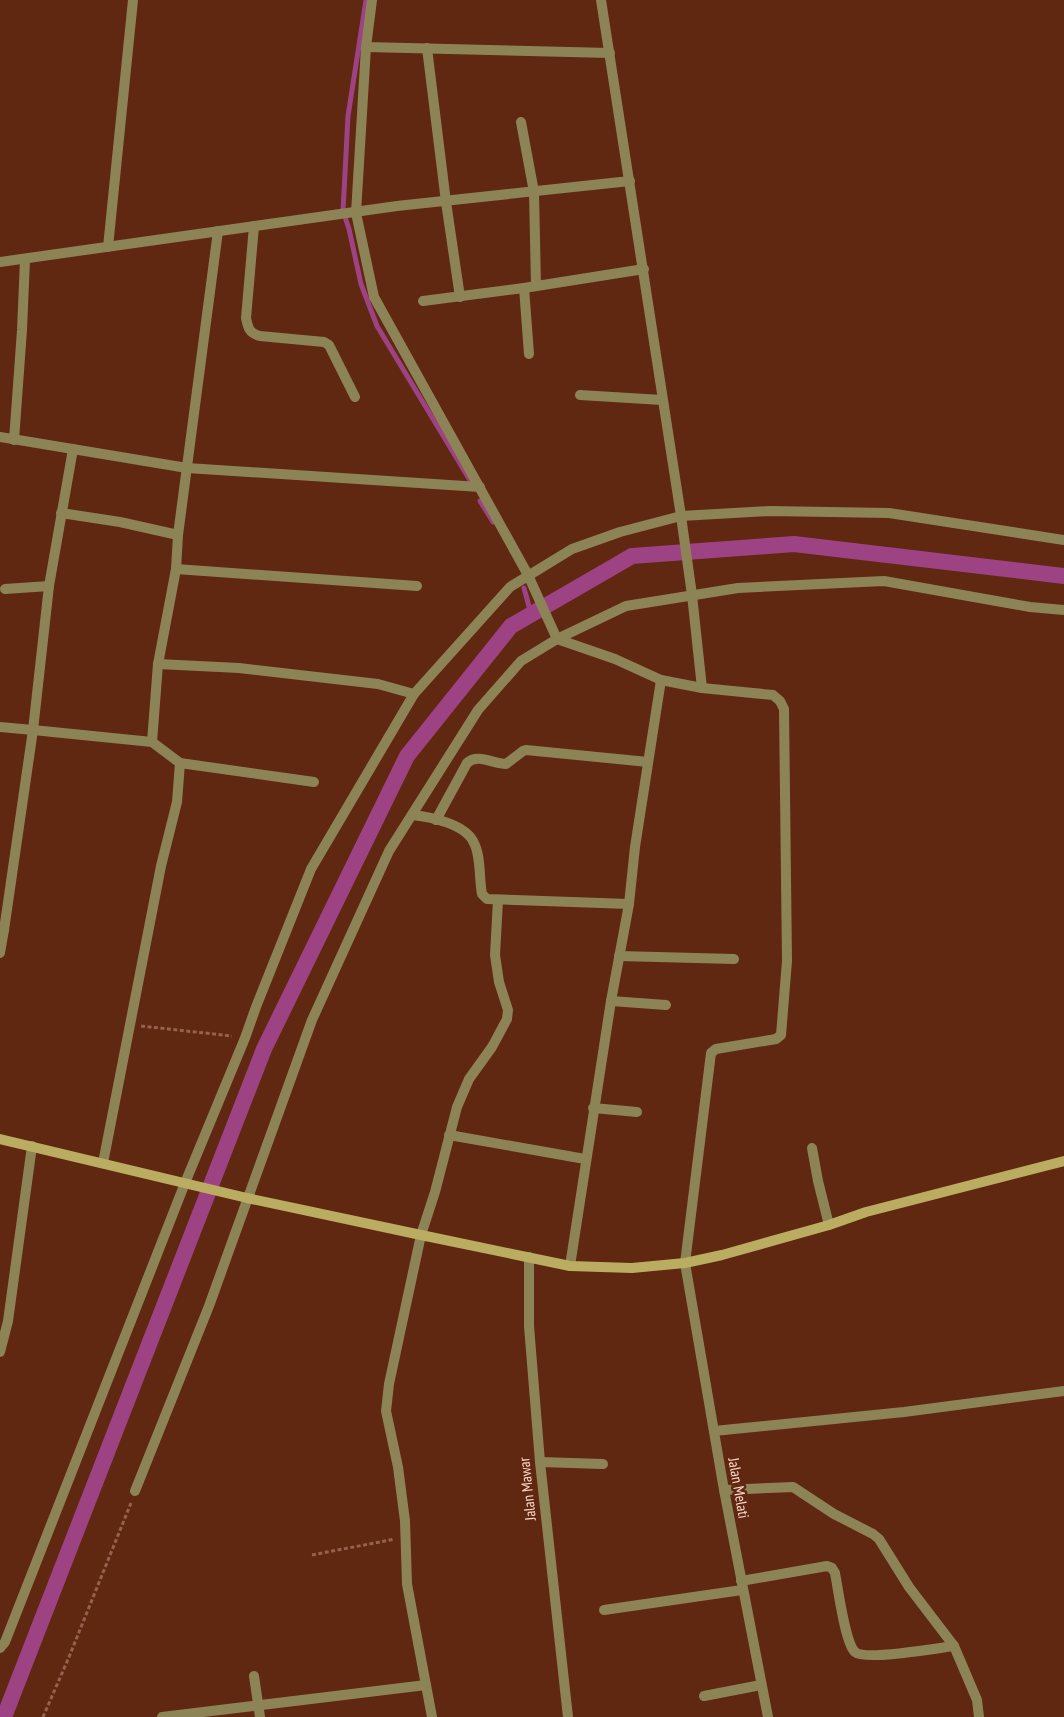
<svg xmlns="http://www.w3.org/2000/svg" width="1064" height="1717" font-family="'PT Sans Narrow',sans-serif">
<rect width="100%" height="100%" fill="#602711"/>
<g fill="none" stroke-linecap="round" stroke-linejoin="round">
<!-- stream -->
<g stroke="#9d4283" stroke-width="5">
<path d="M 366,0 L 348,116 L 343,211 L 349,229 L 361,284 L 377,326 L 471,482"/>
<path d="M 480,501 L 493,522"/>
<path d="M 524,588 L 531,614"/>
</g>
<!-- canal -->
<path stroke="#9d4283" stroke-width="16" d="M 4,1717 L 264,1049 L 407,756 L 511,626 L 632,556 L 794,544 L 1064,576"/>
<!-- path -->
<g stroke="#94624f" stroke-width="3" stroke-dasharray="4 2.5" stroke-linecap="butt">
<path d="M 141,1026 L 232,1036"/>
<path d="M 312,1555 L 395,1539"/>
<path d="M 43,1717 L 69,1657 L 131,1503"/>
</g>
<!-- street -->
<g stroke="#8c8456" stroke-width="10">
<path d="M 372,0 L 366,47 L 356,213 L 374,297 L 528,575 L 557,639 L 615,659 L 661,680"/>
<path d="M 366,47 L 610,53"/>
<path d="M 427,48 L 446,202 L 460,297"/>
<path d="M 521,122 L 534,192 L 536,286"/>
<path d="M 254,226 L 246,318 C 248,328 249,333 260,336 L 324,342 L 329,345 L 355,397"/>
<path d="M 108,247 L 133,0"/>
<path d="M 0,262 L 397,206 L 630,181"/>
<path d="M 524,288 L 529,354"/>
<path d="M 423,301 L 524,288 L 644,269"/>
<path d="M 580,395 L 662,400"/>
<path d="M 0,437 L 187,468 L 480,487"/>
<path d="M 14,440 L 22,330 L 25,260"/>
<path d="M 61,513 L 120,522 L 178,535"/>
<path d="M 176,569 L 417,586"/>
<path d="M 5,589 L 49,586"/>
<path d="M 158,664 L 239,668 L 378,684 L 414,694"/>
<path d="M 702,688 L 773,695 L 780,701 L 784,709 L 787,961 L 781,1035 L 776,1039 L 716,1049 L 711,1053 L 685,1263 L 724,1490 L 768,1717"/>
<path d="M 0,727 L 33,730 L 49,586 L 73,449"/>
<path d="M 152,742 L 158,664 L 176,569 L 178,535 L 218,231"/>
<path d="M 180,763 L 314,782"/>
<path d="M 412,815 C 431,817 466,824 474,843 C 481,856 479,879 482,894 L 487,899 L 629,904"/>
<path d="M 436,820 L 467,763 C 478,753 493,764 506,764 L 523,751 L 526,750 L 648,762"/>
<path d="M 0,929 L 4,930 L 33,730 L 152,742 L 180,763 L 177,802 L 161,866 L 103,1163"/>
<path d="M 0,953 L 4,930"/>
<path d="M 619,956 L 734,959"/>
<path d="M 611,1001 L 666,1005"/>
<path d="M 593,1108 L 637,1112"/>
<path d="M 449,1135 L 585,1159"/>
<path d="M 812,1148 L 818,1181 L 829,1225"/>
<path d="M 529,1257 L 529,1326 L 540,1462 L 568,1717"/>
<path d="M 570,1266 L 611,1001 L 629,904 L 635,847 L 661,680 L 702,688 L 692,595 L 681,516 L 601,0"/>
<path d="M 0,1352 L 8,1321 L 32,1146"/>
<path d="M 714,1431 L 904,1412 L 1064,1391"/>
<path d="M 540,1462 L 603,1464"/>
<path d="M 724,1490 L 793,1487 L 834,1514 L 873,1534 L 879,1539 L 909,1587 L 954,1646 L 977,1700 L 979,1717"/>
<path d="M 135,1491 L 209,1306 L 312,1020 L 389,851 L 478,710 L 521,661 L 557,639 L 626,606 L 738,588 L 884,581 L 1030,607 L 1064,610"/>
<path d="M 741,1581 L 827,1566 L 832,1568 L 835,1573 C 838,1588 845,1643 855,1652 C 865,1661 938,1648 954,1646"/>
<path d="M 604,1610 L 742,1590"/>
<path d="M 0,1648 L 5,1642 L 185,1183 L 245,1038 L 256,1007 L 311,869 L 414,694 L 510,587 L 572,549 L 620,532 L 681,516 L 770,511 L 889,513 L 1064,540"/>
<path d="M 254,1676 L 260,1717"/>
<path d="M 704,1696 L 761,1685"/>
<path d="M 162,1717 L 426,1685"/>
<path d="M 432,1717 L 407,1584 L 405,1521 L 398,1467 L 386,1411 L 389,1384 L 421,1235 L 435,1192 L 457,1107 L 469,1079 L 492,1047 L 507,1019 L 508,1010 L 499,982 L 495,955 L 498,900"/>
</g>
<!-- secondary -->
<path stroke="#baad62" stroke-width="10" d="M 0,1139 L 247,1198 L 421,1235 L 570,1266 L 632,1268 L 685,1263 L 722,1255 L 829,1225 L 866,1212 L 1064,1161"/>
</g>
<g text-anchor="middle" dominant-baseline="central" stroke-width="5" stroke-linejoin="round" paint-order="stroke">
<!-- street labels -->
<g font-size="15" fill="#fdd8cb" stroke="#602711">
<text transform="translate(739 1488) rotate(80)">Jalan Melati</text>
<text transform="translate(527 1489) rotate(-96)">Jalan Mawar</text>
</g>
</g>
</svg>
